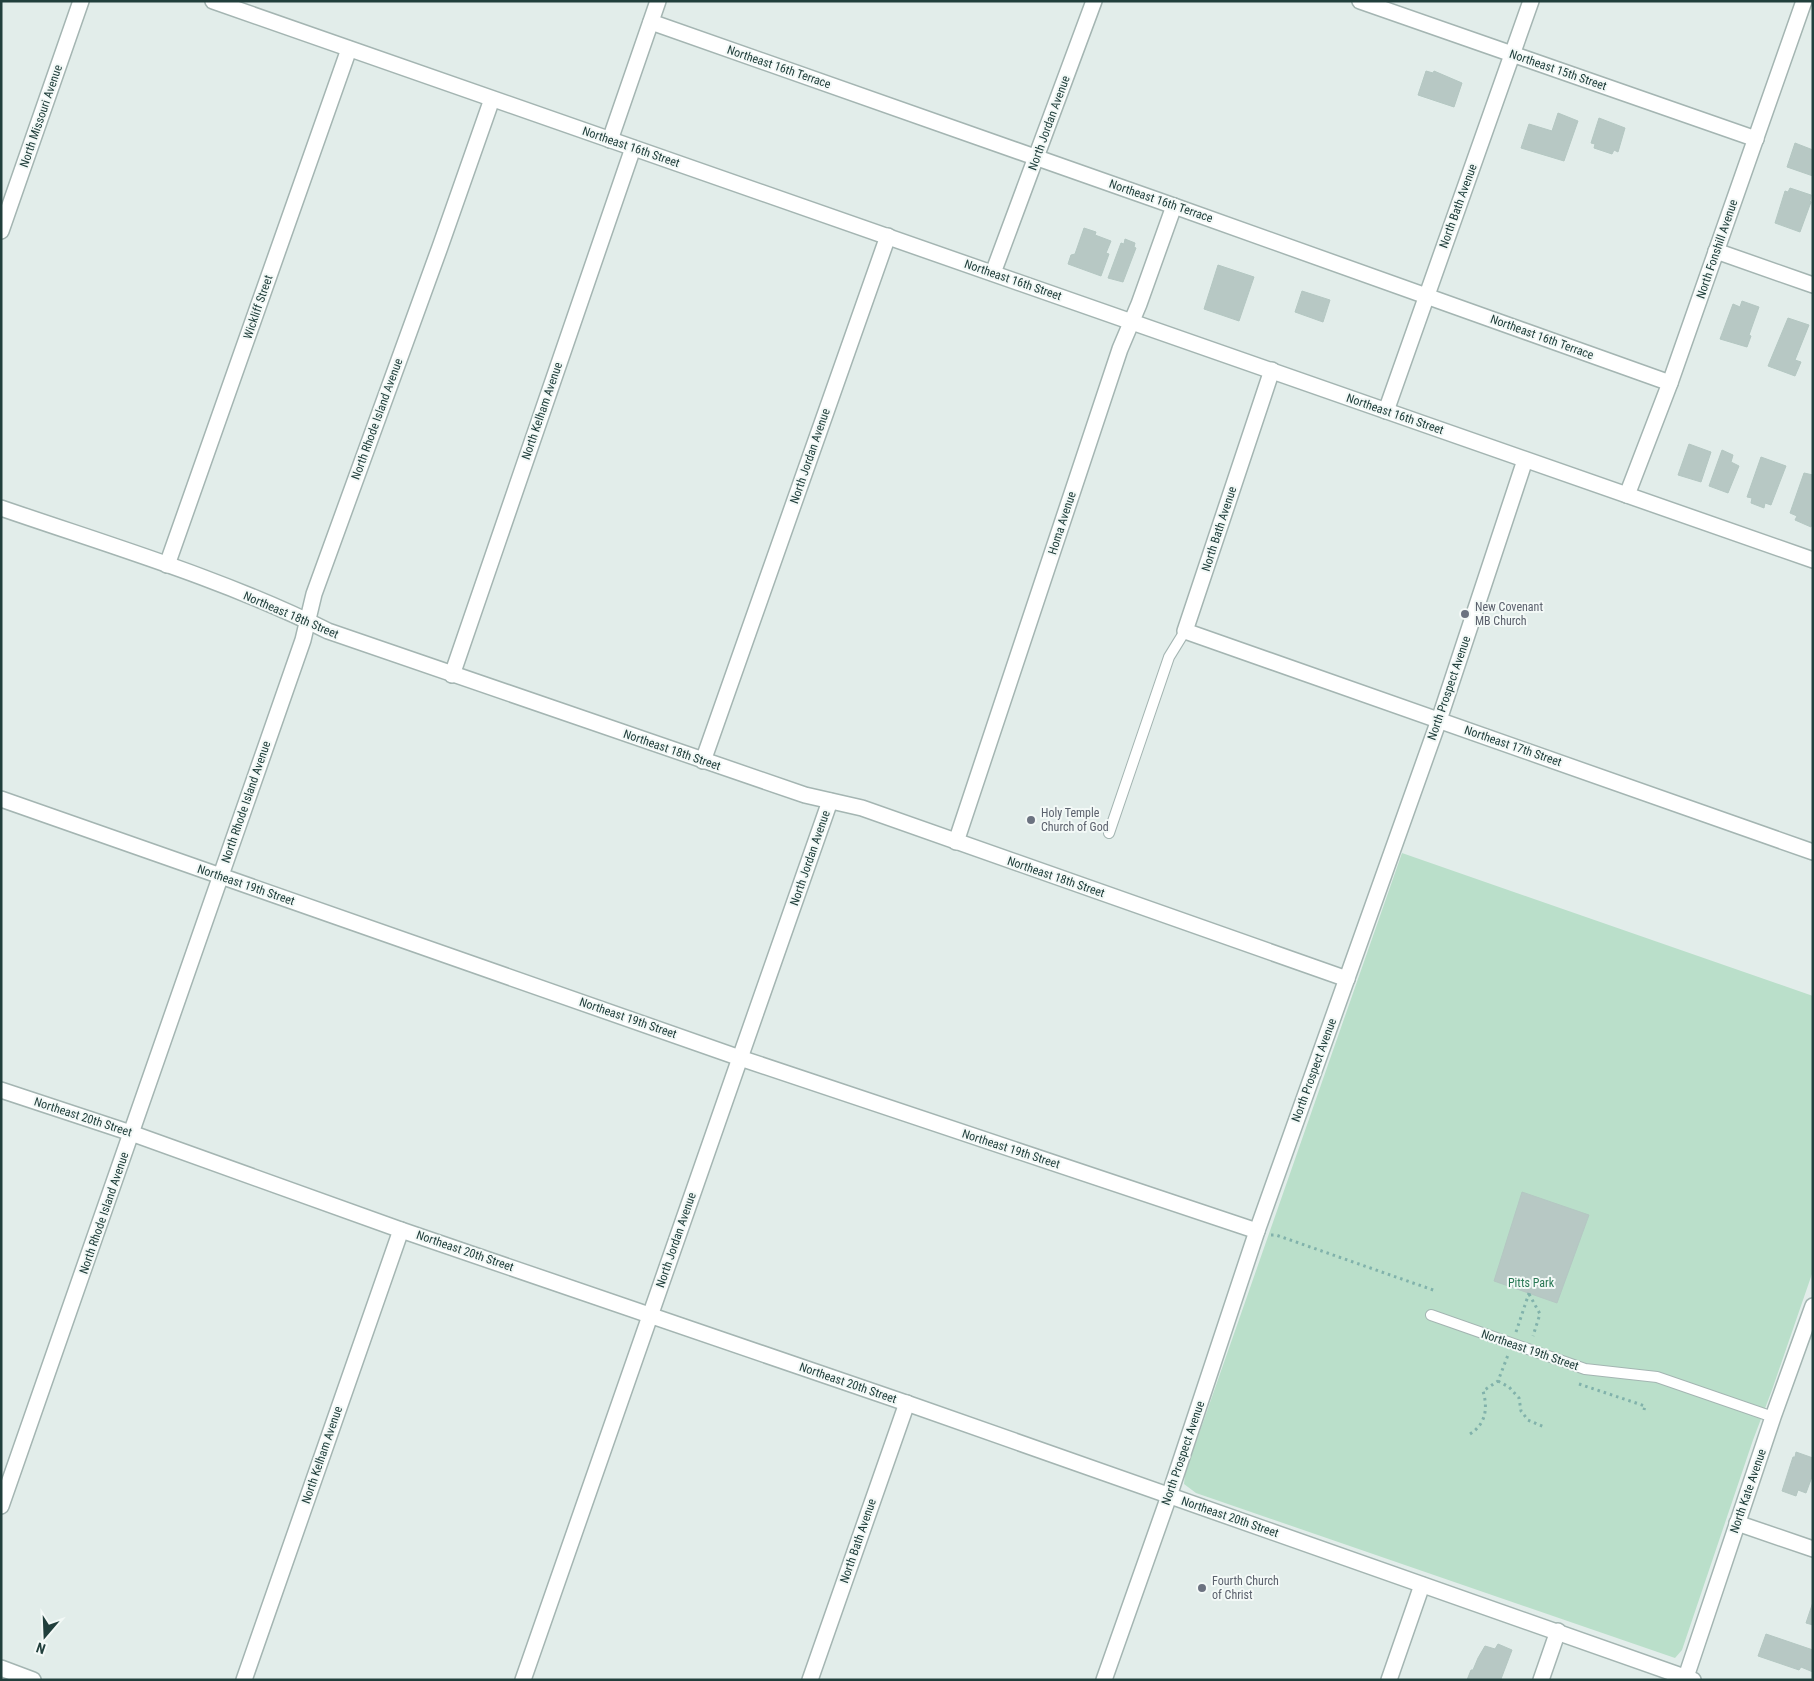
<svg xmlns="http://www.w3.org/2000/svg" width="1814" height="1681" font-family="'Roboto Condensed',sans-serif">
<rect width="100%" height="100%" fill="#e2edea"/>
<!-- green -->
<path fill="#badfca" d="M 1402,853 L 1813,996 L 1813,1271 L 1772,1390 L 1753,1440 L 1682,1650 L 1675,1658 L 1196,1493 L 1184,1484 L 1185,1474 Z"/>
<!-- building -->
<g fill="#b7c8c4" stroke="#b4c7c2">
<path d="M 1426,71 L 1433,73 L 1434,71 L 1462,83 L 1454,107 L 1418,95 Z"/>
<path d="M 1558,113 L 1578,121 L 1564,161 L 1521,148 L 1529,124 L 1552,131 Z"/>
<path d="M 1599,118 L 1625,128 L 1618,152 L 1614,150 L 1612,154 L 1594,148 L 1595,144 L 1591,143 Z"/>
<path d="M 1795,143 L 1813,150 L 1813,176 L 1787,167 Z"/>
<path d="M 1790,188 L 1811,195 L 1810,201 L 1811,202 L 1800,232 L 1775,223 L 1785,191 L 1788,192 Z"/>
<path d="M 1084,228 L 1096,232 L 1095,235 L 1111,241 L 1106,253 L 1109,254 L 1101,276 L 1068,264 L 1071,255 L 1075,254 Z"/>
<path d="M 1125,239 L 1135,243 L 1134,247 L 1136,248 L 1123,282 L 1108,278 L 1121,243 L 1124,244 Z"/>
<path d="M 1218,265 L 1254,277 L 1239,321 L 1204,309 Z"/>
<path d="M 1302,291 L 1330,300 L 1323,322 L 1295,312 Z"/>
<path d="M 1742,301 L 1759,307 L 1749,335 L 1751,336 L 1747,347 L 1720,339 L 1733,304 L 1740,307 Z"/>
<path d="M 1788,318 L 1809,325 L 1795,360 L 1801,362 L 1795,376 L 1768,366 Z"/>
<path d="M 1689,444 L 1711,452 L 1701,482 L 1678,475 Z"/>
<path d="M 1722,450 L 1733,455 L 1731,462 L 1739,466 L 1728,493 L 1709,486 Z"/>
<path d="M 1761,457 L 1786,466 L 1771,505 L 1765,503 L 1764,508 L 1751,503 L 1752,498 L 1747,497 Z"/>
<path d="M 1804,473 L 1813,475 L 1813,521 L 1811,527 L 1795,520 L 1797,516 L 1790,513 Z"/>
<path d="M 1522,1192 L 1589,1215 L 1557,1303 L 1494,1281 Z"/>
<path d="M 1796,1452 L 1813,1458 L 1813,1474 L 1806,1493 L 1798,1490 L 1796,1496 L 1782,1491 L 1793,1457 L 1795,1457 Z"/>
<path d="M 1813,1602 L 1813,1625 L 1806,1623 Z"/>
<path d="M 1766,1634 L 1813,1650 L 1813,1672 L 1801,1667 L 1799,1670 L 1758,1656 Z"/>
<path d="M 1498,1644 L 1512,1650 L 1501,1679 L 1503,1680 L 1467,1680 L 1471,1670 L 1473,1670 L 1478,1658 L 1485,1646 L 1495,1649 Z"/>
</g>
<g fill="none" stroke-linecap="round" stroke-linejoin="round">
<defs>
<g id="service">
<path d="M 1109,833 L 1169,657 L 1185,631"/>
<path d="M 1431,1315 L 1585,1369 L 1657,1377 L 1773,1417"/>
</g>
<g id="minor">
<path d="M 1360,1 L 1756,139"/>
<path d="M 651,22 L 1174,206 L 1670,383"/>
<path d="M 610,140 L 658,1"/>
<path d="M 1,231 L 81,1"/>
<path d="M 1716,251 L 1813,285"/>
<path d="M 993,273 L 1094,1"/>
<path d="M 1272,370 L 1185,631 L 1813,852"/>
<path d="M 1386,411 L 1531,1"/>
<path d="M 1627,495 L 1670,383 L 1804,1"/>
<path d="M 1,508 C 111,546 224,579 328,631 L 805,795 L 862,808 L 1347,979"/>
<path d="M 167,565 L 349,49"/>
<path d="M 452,675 L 633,148"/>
<path d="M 703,761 L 888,236"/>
<path d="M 1,799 L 740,1058 L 1257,1231"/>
<path d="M 956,842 L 1120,349 L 1139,304 L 1174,206"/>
<path d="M 740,1058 L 830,801"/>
<path d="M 1,1090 L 131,1133 L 401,1230 L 912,1405 L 1693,1680"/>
<path d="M 1,1506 L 303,640 L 314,594 L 440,247 L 492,99"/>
<path d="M 1737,1523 L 1813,1549"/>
<path d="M 1,1668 L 33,1680"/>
<path d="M 1686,1677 L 1773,1417 L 1813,1306"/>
<path d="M 244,1680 L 401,1230"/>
<path d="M 810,1680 L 907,1403"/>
<path d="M 1104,1680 L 1169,1496 L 1257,1231 L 1439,720 L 1525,460"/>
<path d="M 1389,1680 L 1422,1585"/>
<path d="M 1541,1680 L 1558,1631"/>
</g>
<g id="tertiary">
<path d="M 213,1 L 1813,560"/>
<path d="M 523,1680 L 740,1058"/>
</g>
</defs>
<!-- service casing -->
<use href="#service" stroke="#a4b5b2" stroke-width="12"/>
<!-- minor casing -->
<use href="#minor" stroke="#a4b5b2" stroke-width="18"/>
<!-- tertiary casing -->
<use href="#tertiary" stroke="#a4b5b2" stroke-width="18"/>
<!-- path -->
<g stroke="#81b2ab" stroke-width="3" stroke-dasharray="2.5 4" stroke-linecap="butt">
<path d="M 1271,1235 L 1276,1235 L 1436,1291"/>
<path d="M 1529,1294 L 1540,1314 L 1533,1336"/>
<path d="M 1516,1332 L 1529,1293"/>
<path d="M 1498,1381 L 1509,1387 L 1519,1398 L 1521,1411 L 1528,1420 L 1544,1427"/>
<path d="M 1579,1384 L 1645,1406 L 1644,1410"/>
<path d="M 1470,1434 C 1486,1424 1488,1408 1483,1391 L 1498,1381 L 1508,1355"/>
</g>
<!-- service -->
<use href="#service" stroke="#fff" stroke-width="10"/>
<!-- minor -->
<use href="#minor" stroke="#fff" stroke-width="15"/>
<!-- tertiary -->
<use href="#tertiary" stroke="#fff" stroke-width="15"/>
</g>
<!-- markers -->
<g fill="#6b7280" stroke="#f3f9f7" stroke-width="2">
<circle cx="1465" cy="614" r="5"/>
<circle cx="1031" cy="820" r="5"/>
<circle cx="1202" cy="1588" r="5"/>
</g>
<g text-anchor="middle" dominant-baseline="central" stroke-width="4" stroke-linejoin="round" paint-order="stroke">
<!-- street labels -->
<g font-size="12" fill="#213f3c" stroke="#f3f9f7">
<text transform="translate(779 67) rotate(19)">Northeast 16th Terrace</text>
<text transform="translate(1558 70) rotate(19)">Northeast 15th Street</text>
<text transform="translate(41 116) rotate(-71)">North Missouri Avenue</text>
<text transform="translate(1049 123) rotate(-70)">North Jordan Avenue</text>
<text transform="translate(631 147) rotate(19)">Northeast 16th Street</text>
<text transform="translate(1161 201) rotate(19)">Northeast 16th Terrace</text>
<text transform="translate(1458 206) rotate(-70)">North Bath Avenue</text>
<text transform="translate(1717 249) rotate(-71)">North Fonshill Avenue</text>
<text transform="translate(1013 280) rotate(19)">Northeast 16th Street</text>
<text transform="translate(258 307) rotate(-71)">Wickliff Street</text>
<text transform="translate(1542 337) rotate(20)">Northeast 16th Terrace</text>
<text transform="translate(542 411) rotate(-71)">North Kelham Avenue</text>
<text transform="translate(1395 414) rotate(19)">Northeast 16th Street</text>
<text transform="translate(377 419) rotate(-70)">North Rhode Island Avenue</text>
<text transform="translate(810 456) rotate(-71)">North Jordan Avenue</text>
<text transform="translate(1062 523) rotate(-72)">Homa Avenue</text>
<text transform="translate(1219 529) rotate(-72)">North Bath Avenue</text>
<text transform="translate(291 615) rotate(23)">Northeast 18th Street</text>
<text transform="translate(1449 688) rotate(-71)">North Prospect Avenue</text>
<text transform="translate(1513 746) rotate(19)">Northeast 17th Street</text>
<text transform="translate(672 750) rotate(19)">Northeast 18th Street</text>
<text transform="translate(246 802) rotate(-71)">North Rhode Island Avenue</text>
<text transform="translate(810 858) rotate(-71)">North Jordan Avenue</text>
<text transform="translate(1056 877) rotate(19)">Northeast 18th Street</text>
<text transform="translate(246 885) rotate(19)">Northeast 19th Street</text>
<text transform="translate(628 1018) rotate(19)">Northeast 19th Street</text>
<text transform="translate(1314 1070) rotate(-70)">North Prospect Avenue</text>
<text transform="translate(83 1117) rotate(18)">Northeast 20th Street</text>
<text transform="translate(1011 1149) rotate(18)">Northeast 19th Street</text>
<text transform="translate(104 1213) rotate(-71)">North Rhode Island Avenue</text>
<text transform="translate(676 1240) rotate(-71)">North Jordan Avenue</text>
<text transform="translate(465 1251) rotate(19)">Northeast 20th Street</text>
<text transform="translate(1530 1350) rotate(19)">Northeast 19th Street</text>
<text transform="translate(848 1383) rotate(19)">Northeast 20th Street</text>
<text transform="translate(1183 1453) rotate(-71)">North Prospect Avenue</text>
<text transform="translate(322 1455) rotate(-71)">North Kelham Avenue</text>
<text transform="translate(1748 1491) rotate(-71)">North Kate Avenue</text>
<text transform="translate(1230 1517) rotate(19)">Northeast 20th Street</text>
<text transform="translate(858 1541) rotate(-71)">North Bath Avenue</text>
</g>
<!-- worship labels -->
<g font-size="12" fill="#5b616d" stroke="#f3f9f7" text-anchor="start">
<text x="1475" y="607">New Covenant<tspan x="1475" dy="14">MB Church</tspan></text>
<text x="1041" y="813">Holy Temple<tspan x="1041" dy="14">Church of God</tspan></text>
<text x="1212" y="1581">Fourth Church<tspan x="1212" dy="14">of Christ</tspan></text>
</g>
<!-- park labels -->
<g font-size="12" fill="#297855" stroke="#f3f9f7">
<text x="1531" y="1283">Pitts Park</text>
</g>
</g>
<!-- border -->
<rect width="1814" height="1681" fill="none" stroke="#213f3c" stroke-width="5"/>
<!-- north arrow -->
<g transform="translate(45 1636) rotate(199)" stroke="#f3f9f7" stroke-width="4" paint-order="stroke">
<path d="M0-4L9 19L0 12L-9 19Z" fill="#213f3c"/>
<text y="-8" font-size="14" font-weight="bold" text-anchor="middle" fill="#213f3c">N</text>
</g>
</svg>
